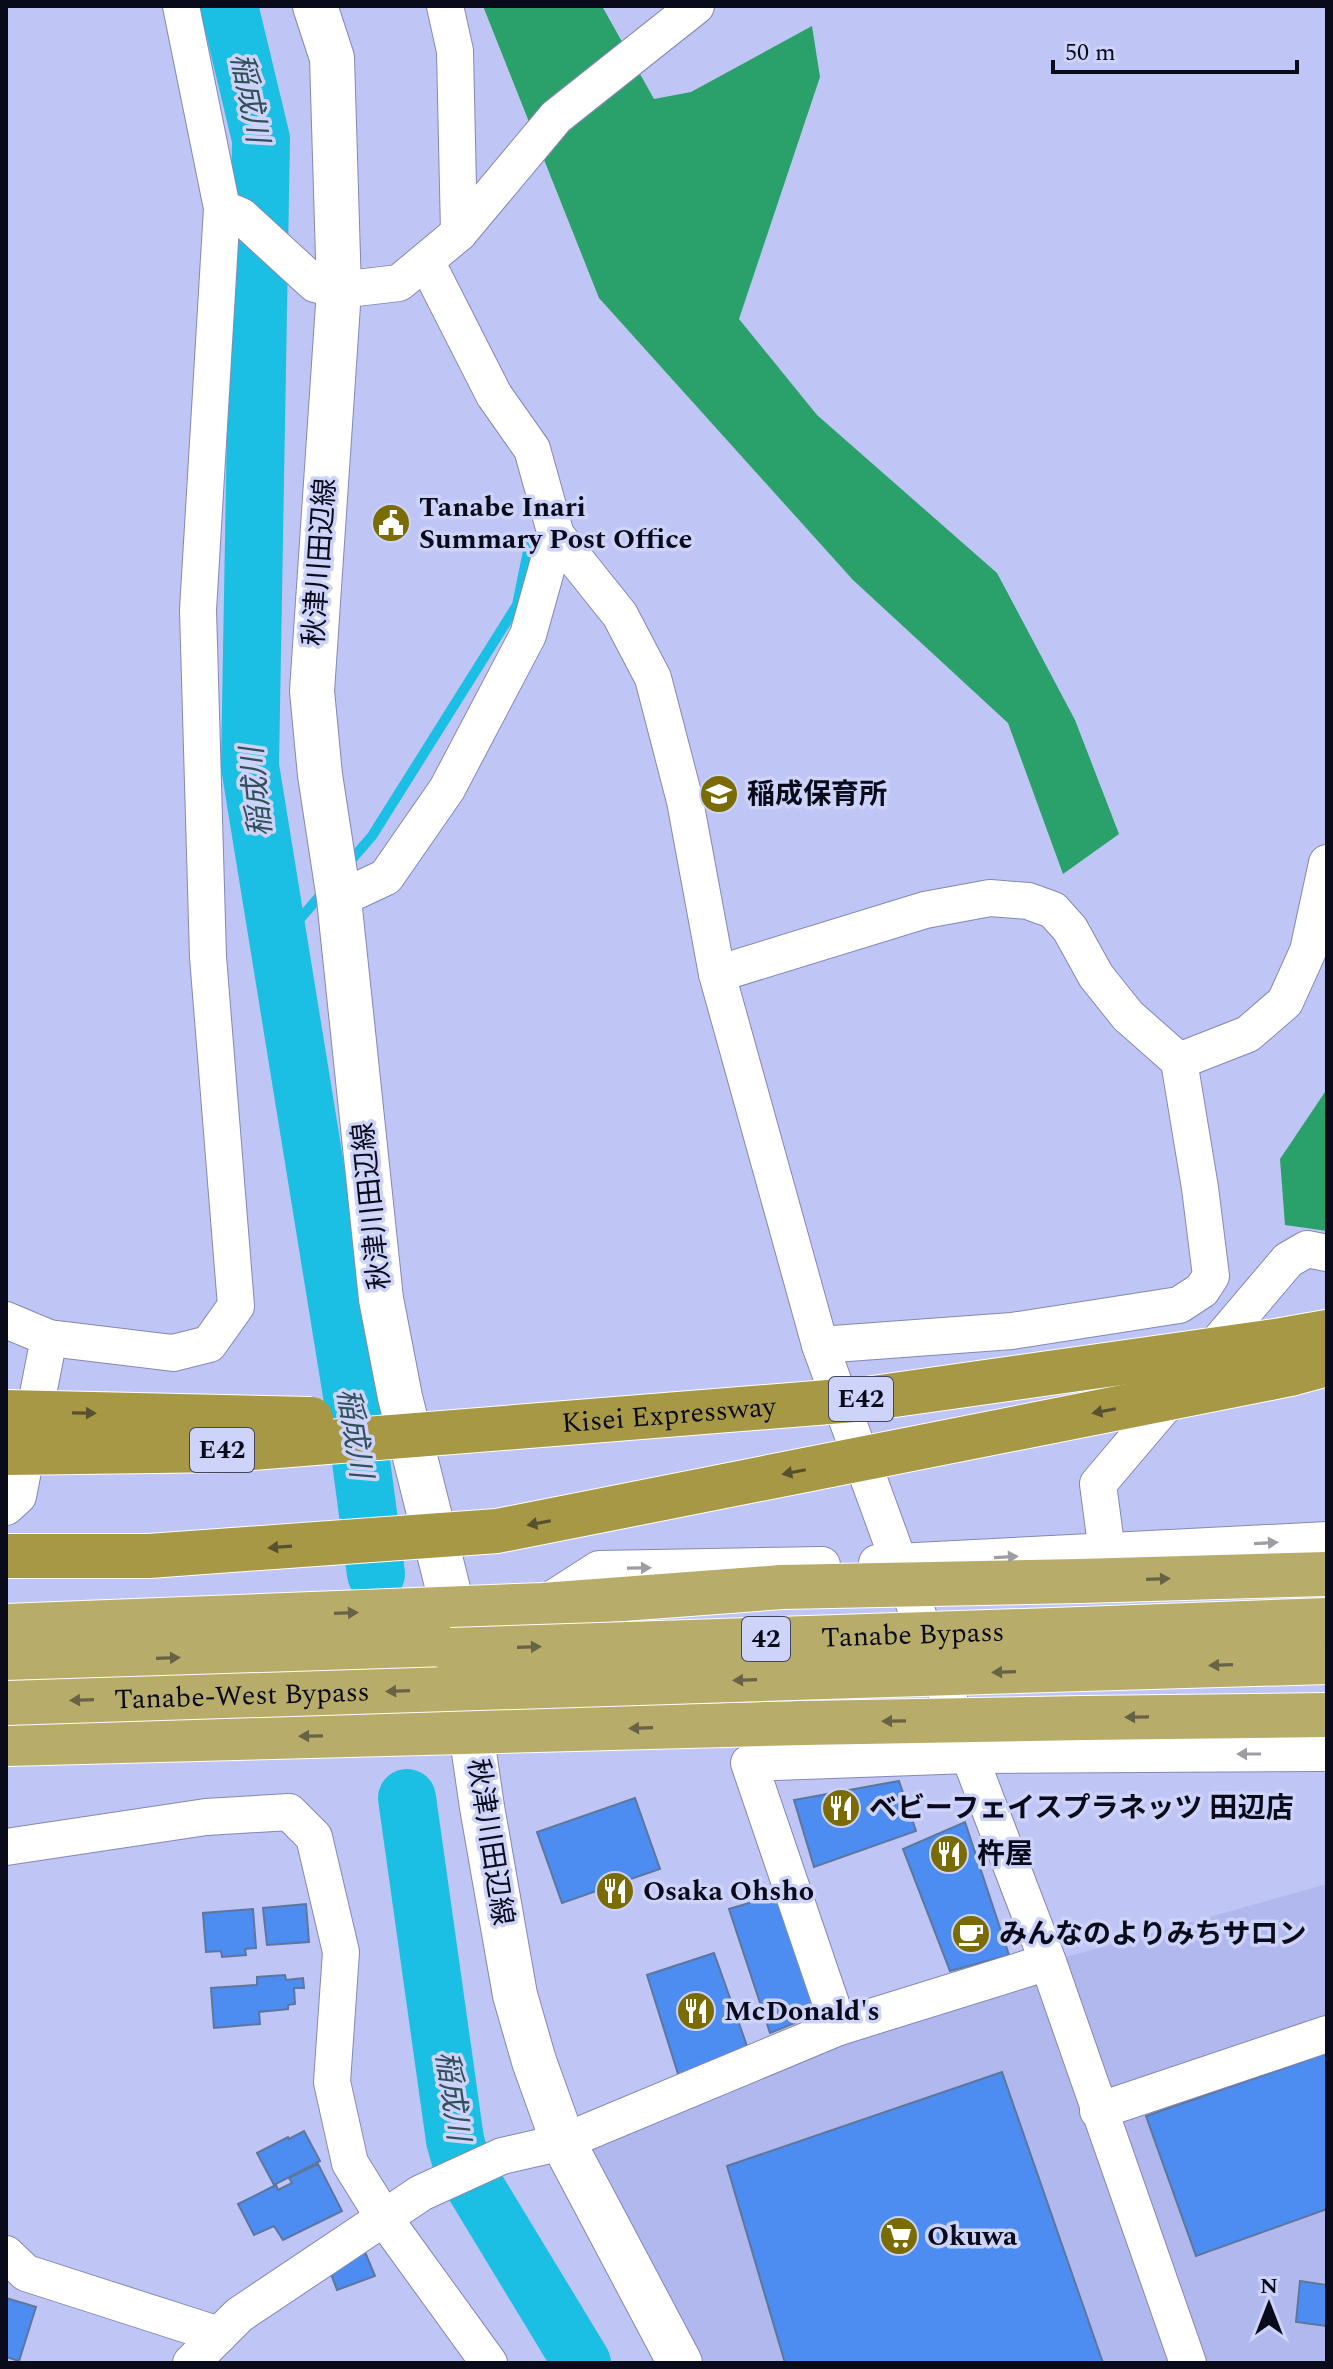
<svg xmlns="http://www.w3.org/2000/svg" width="1333" height="2369" font-family="Spectral,'Noto Sans JP',serif">
<rect width="100%" height="100%" fill="#bfc5f5"/>
<!-- built -->
<path fill="#b1b8ee" d="M 1327,1884 L 1327,2363 L 680,2363 L 563,2142 L 1048,1962 Z"/>
<!-- forest -->
<g fill="#2aa06b">
<path d="M 483,6 L 602,6 L 654,99 L 691,92 L 812,26 L 820,77 L 739,319 L 817,415 L 997,573 L 1075,720 L 1119,834 L 1063,874 L 1008,723 L 853,580 L 599,298 Z"/>
<path d="M 1327,1089 L 1327,1231 L 1285,1225 L 1280,1159 Z"/>
</g>
<!-- water -->
<path fill="#1bbfe4" d="M 487,2196 L 560,2294 L 597,2363 L 566,2363 L 474,2203 Z"/>
<g fill="none" stroke-linecap="round" stroke-linejoin="round">
<!-- stream -->
<g stroke="#1bbfe4" stroke-width="10">
<path d="M 346,866 L 372,836 L 517,605 L 530,541"/>
<path d="M 279,943 L 325,890"/>
</g>
<!-- river -->
<g stroke="#1bbfe4" stroke-width="58">
<path d="M 229,6 L 261,139 L 250,766 L 353,1401 L 376,1574"/>
<path d="M 407,1798 L 455,2140 L 462,2165 L 582,2363"/>
</g>
</g>
<!-- building -->
<g fill="#4d8df1" stroke="#5d769d" stroke-width="2">
<path d="M 899,1781 L 916,1831 L 814,1867 L 794,1800 Z"/>
<path d="M 635,1798 L 660,1869 L 562,1903 L 537,1832 Z"/>
<path d="M 965,1822 L 1009,1955 L 950,1971 L 903,1849 Z"/>
<path d="M 792,1890 L 832,2008 L 770,2033 L 729,1909 Z"/>
<path d="M 306,1904 L 309,1942 L 267,1945 L 263,1908 Z"/>
<path d="M 253,1909 L 256,1948 L 245,1949 L 246,1955 L 222,1957 L 221,1951 L 206,1952 L 203,1913 Z"/>
<path d="M 714,1953 L 747,2046 L 679,2077 L 647,1975 Z"/>
<path d="M 285,1975 L 286,1980 L 303,1978 L 304,1988 L 294,1988 L 295,2004 L 288,2005 L 288,2009 L 259,2012 L 260,2024 L 214,2028 L 211,1988 L 257,1985 L 257,1977 Z"/>
<path d="M 1327,2053 L 1327,2209 L 1196,2256 L 1146,2116 Z"/>
<path d="M 1002,2072 L 1103,2363 L 785,2363 L 727,2166 Z"/>
<path d="M 304,2131 L 320,2161 L 274,2185 L 257,2153 L 288,2137 L 289,2139 Z"/>
<path d="M 318,2164 L 342,2211 L 283,2240 L 274,2226 L 254,2235 L 238,2204 L 276,2185 L 278,2190 L 292,2183 L 289,2178 Z"/>
<path d="M 365,2252 L 375,2276 L 337,2290 L 328,2266 Z"/>
<path d="M 1300,2281 L 1327,2285 L 1327,2326 L 1296,2322 Z"/>
<path d="M 6,2298 L 36,2307 L 19,2361 L 6,2357 Z"/>
</g>
<g fill="none" stroke-linecap="round" stroke-linejoin="round">
<defs>
<g id="minor">
<path d="M 445,6 L 455,51 L 459,233"/>
<path d="M 222,208 L 241,216 L 315,284 L 339,290 L 399,283 L 459,233 L 556,117 L 696,6"/>
<path d="M 426,261 L 494,395 L 532,449 L 556,535 L 620,615 L 653,678 L 685,801 L 717,974 L 820,1345 L 969,1755 L 1048,1962 L 1188,2363"/>
<path d="M 339,899 L 386,877 L 447,789 L 528,635 L 556,535"/>
<path d="M 717,974 L 925,910 L 990,898 L 1028,901 L 1053,910 L 1070,929 L 1096,976 L 1128,1016 L 1179,1061"/>
<path d="M 6,1320 L 49,1338 L 173,1353 L 209,1344 L 236,1306 L 208,957 L 198,610 L 222,208 L 181,6"/>
<path d="M 820,1345 L 1012,1331 L 1179,1305 L 1202,1290 L 1211,1276 L 1200,1188 L 1179,1061 L 1248,1034 L 1285,1002 L 1308,951 L 1327,863"/>
<path d="M 6,1507 L 18,1496 L 49,1338"/>
<path d="M 1107,1552 L 1098,1484 L 1288,1260 L 1307,1249 L 1327,1253"/>
<path d="M 877,1563 L 1327,1540"/>
<path d="M 543,1605 L 599,1569 L 822,1565"/>
<path d="M 6,1847 L 206,1817 L 289,1812 L 314,1837 L 341,1952 L 332,2082 L 350,2163 L 384,2218 L 489,2363"/>
<path d="M 839,2027 L 749,1763 L 969,1755 L 1327,1753"/>
<path d="M 1098,2111 L 1327,2034"/>
<path d="M 6,2254 L 26,2273 L 219,2335"/>
<path d="M 191,2363 L 239,2315 L 421,2193 L 502,2156 L 563,2142 L 839,2027 L 1048,1962"/>
</g>
<path id="secondary" d="M 315,6 L 332,58 L 339,290 L 312,691 L 320,775 L 339,899 L 381,1299 L 400,1397 L 453,1609 L 482,1807 L 515,1995 L 534,2061 L 563,2142 L 680,2363"/>
<g id="trunk">
<path d="M 1080,1581 L 1327,1574"/>
<path d="M 6,1626 L 543,1605 L 782,1587"/>
<path d="M 1081,1629 L 1327,1620"/>
<path d="M 6,1663 L 451,1650"/>
<path d="M 1082,1669 L 1327,1662"/>
<path d="M 1084,1718 L 1327,1715"/>
<path d="M 6,1744 L 803,1723"/>
</g>
<g id="motorway">
<path d="M 1282,1340 L 1327,1332"/>
<path d="M 1290,1374 L 1327,1364"/>
</g>
</defs>
<!-- minor casing -->
<use href="#minor" stroke="#8388b5" stroke-width="38"/>
<!-- secondary casing -->
<use href="#secondary" stroke="#8388b5" stroke-width="46"/>
<!-- trunk casing -->
<use href="#trunk" stroke="#fff" stroke-width="46"/>
<!-- motorway casing -->
<use href="#motorway" stroke="#fff" stroke-width="46"/>
<!-- minor -->
<use href="#minor" stroke="#fff" stroke-width="36"/>
<!-- secondary -->
<use href="#secondary" stroke="#fff" stroke-width="44"/>
<!-- trunk -->
<use href="#trunk" stroke="#b8ac6a" stroke-width="44"/>
<!-- motorway -->
<use href="#motorway" stroke="#a79845" stroke-width="44"/>
<defs>
<g id="trunk-bridge">
<path d="M 782,1587 L 1080,1581"/>
<path id="s1" d="M 451,1650 L 1081,1629"/>
<path id="s2" d="M 6,1703 L 1082,1669"/>
<path d="M 803,1723 L 1084,1718"/>
</g>
<g id="motorway-bridge">
<path d="M 6,1412 L 311,1419"/>
<path id="s3" d="M 6,1453 L 228,1450 L 866,1399 L 1282,1340"/>
<path d="M 6,1556 L 149,1556 L 497,1531 L 1290,1374"/>
</g>
</defs>
<!-- trunk-bridge casing -->
<use href="#trunk-bridge" stroke="#fff" stroke-width="46" stroke-linecap="butt"/>
<!-- motorway-bridge casing -->
<use href="#motorway-bridge" stroke="#fff" stroke-width="46" stroke-linecap="butt"/>
<!-- trunk-bridge -->
<use href="#trunk-bridge" stroke="#b8ac6a" stroke-width="44"/>
<!-- motorway-bridge -->
<use href="#motorway-bridge" stroke="#a79845" stroke-width="44"/>
</g>
<!-- one-way arrows -->
<defs><path id="oneway-solid" d="M-6-.8H1V-3.2L6.5 0L1 3.2V.8H-6Z" transform="scale(2)"/></defs>
<g fill="#585130">
<use href="#oneway-solid" transform="translate(1104 1411) rotate(169)"/>
<use href="#oneway-solid" transform="translate(84 1413) rotate(1)"/>
<use href="#oneway-solid" transform="translate(794 1472) rotate(169)"/>
<use href="#oneway-solid" transform="translate(539 1523) rotate(169)"/>
<use href="#oneway-solid" transform="translate(280 1547) rotate(176)"/>
</g>
<g fill="#9d9da3">
<use href="#oneway-solid" transform="translate(1266 1543) rotate(-3)"/>
<use href="#oneway-solid" transform="translate(1006 1557) rotate(-3)"/>
<use href="#oneway-solid" transform="translate(639 1568) rotate(-1)"/>
<use href="#oneway-solid" transform="translate(1249 1754) rotate(180)"/>
</g>
<g fill="#696346">
<use href="#oneway-solid" transform="translate(1158 1579) rotate(-2)"/>
<use href="#oneway-solid" transform="translate(346 1613) rotate(-2)"/>
<use href="#oneway-solid" transform="translate(529 1647) rotate(-2)"/>
<use href="#oneway-solid" transform="translate(168 1658) rotate(-2)"/>
<use href="#oneway-solid" transform="translate(1221 1665) rotate(178)"/>
<use href="#oneway-solid" transform="translate(1004 1672) rotate(178)"/>
<use href="#oneway-solid" transform="translate(745 1680) rotate(178)"/>
<use href="#oneway-solid" transform="translate(398 1691) rotate(178)"/>
<use href="#oneway-solid" transform="translate(82 1700) rotate(178)"/>
<use href="#oneway-solid" transform="translate(1137 1717) rotate(179)"/>
<use href="#oneway-solid" transform="translate(894 1721) rotate(179)"/>
<use href="#oneway-solid" transform="translate(641 1728) rotate(178)"/>
<use href="#oneway-solid" transform="translate(311 1736) rotate(179)"/>
</g>
<!-- icons -->
<defs>
<symbol id="civic-disc" viewBox="-11 -11 22 22"><circle r="9.5" fill="#7a6b03" stroke="#cdd3f9"/><path d="M-.6-6.5H3V-4.5H.6V-3L4-1V1h2V6H-6V1h2V-1L-.6-3ZM-1.2 2.5V6h2.4V2.5Z" fill="#fff"/></symbol>
<symbol id="school-disc" viewBox="-11 -11 22 22"><circle r="9.5" fill="#7a6b03" stroke="#cdd3f9"/><path d="M0-5L7-2L0 1L-7-2ZM-4 1L0 2.5L4 1V4Q0 6-4 4Z" fill="#fff"/></symbol>
<symbol id="restaurant-disc" viewBox="-11 -11 22 22"><circle r="9.5" fill="#7a6b03" stroke="#cdd3f9"/><path d="M-5-6h1v4h1v-4h1v4h1v-4h1v5L-1.5 .5V6h-2V.5L-5-1ZM5-6V6H3V1.5H1.5Q1.5-4 5-6Z" fill="#fff"/></symbol>
<symbol id="cafe-disc" viewBox="-11 -11 22 22"><circle r="9.5" fill="#7a6b03" stroke="#cdd3f9"/><path d="M-5.5-4.5H6V0H3Q3 3.5 0 3.5H-2.5Q-5.5 3.5-5.5 0ZM3-3.2v2h1.7v-2ZM-6 4.5H4V6H-6Z" fill="#fff"/></symbol>
<symbol id="supermarket-disc" viewBox="-11 -11 22 22"><circle r="9.5" fill="#7a6b03" stroke="#cdd3f9"/><path d="M-6-5.5h2.5l.6 2H6L4.5 2H-2.5L-4.4-4H-6ZM-1.5 3.2a1.3 1.3 0 1 0 .1 0ZM3 3.2a1.3 1.3 0 1 0 .1 0Z" fill="#fff"/></symbol>
</defs>
<g fill-rule="evenodd">
<use href="#civic-disc" x="369" y="501" width="44" height="44"/>
<use href="#school-disc" x="697" y="772" width="44" height="44"/>
<use href="#restaurant-disc" x="819" y="1786" width="44" height="44"/>
<use href="#restaurant-disc" x="927" y="1832" width="44" height="44"/>
<use href="#restaurant-disc" x="593" y="1869" width="44" height="44"/>
<use href="#cafe-disc" x="949" y="1912" width="44" height="44"/>
<use href="#restaurant-disc" x="674" y="1989" width="44" height="44"/>
<use href="#supermarket-disc" x="877" y="2214" width="44" height="44"/>
</g>
<g text-anchor="middle" dominant-baseline="central" stroke-width="7" stroke-linejoin="round" paint-order="stroke">
<!-- shield labels -->
<g fill="#cdd3f9" stroke="#44465d" stroke-width="2">
<rect x="829" y="1377" width="64" height="44" rx="6"/>
<rect x="190" y="1428" width="64" height="44" rx="6"/>
<rect x="742" y="1617" width="48" height="44" rx="6"/>
</g>
<g font-size="26" font-weight="bold" fill="#090a1a">
<text x="861" y="1399">E42</text>
<text x="222" y="1450">E42</text>
<text x="766" y="1639">42</text>
</g>
<!-- poi labels -->
<g font-size="28" font-weight="bold" fill="#090a1a" stroke="#cdd3f9" text-anchor="start">
<text x="419" y="507">Tanabe Inari<tspan x="419" dy="32">Summary Post Office</tspan></text>
<text x="747" y="794">稲成保育所</text>
<text x="869" y="1808">ベビーフェイスプラネッツ 田辺店</text>
<text x="977" y="1854">杵屋</text>
<text x="643" y="1891">Osaka Ohsho</text>
<text x="999" y="1934">みんなのよりみちサロン</text>
<text x="724" y="2011">McDonald's</text>
<text x="927" y="2236">Okuwa</text>
</g>
<!-- street labels -->
<g font-size="28" fill="#090a1a" stroke="#cdd3f9">
<text transform="translate(320 562) rotate(-86)">秋津川田辺線</text>
<text transform="translate(372 1206) rotate(-96)">秋津川田辺線</text>
<text stroke="none"><textPath href="#s3" startOffset="664">Kisei Expressway</textPath></text>
<text stroke="none"><textPath href="#s1" startOffset="462">Tanabe Bypass</textPath></text>
<text stroke="none"><textPath href="#s2" startOffset="236">Tanabe-West Bypass</textPath></text>
<text transform="translate(490 1842) rotate(81)">秋津川田辺線</text>
</g>
<!-- water labels -->
<g font-size="30" font-style="italic" fill="#325059" stroke="#cdd3f9">
<text transform="translate(249 98) rotate(79)">稲成川</text>
<text transform="translate(257 792) rotate(-96)">稲成川</text>
<text transform="translate(354 1433) rotate(81)">稲成川</text>
<text transform="translate(452 2096) rotate(82)">稲成川</text>
</g>
</g>
<!-- border -->
<rect width="1333" height="2369" fill="none" stroke="#090a1a" stroke-width="16"/>
<!-- north arrow -->
<g transform="translate(1269 2305)" stroke="#cdd3f9" stroke-width="6" paint-order="stroke">
<path d="M0-6L14 30L0 20L-14 30Z" fill="#090a1a"/>
<text y="-12" font-size="22" font-weight="bold" text-anchor="middle" fill="#090a1a">N</text>
</g>
<!-- scale -->
<path d="M1053 60v12h244v-12" fill="none" stroke="#090a1a" stroke-width="4"/>
<text x="1065" y="60" font-size="24" fill="#090a1a" stroke="#cdd3f9" stroke-width="6" paint-order="stroke">50 m</text>
</svg>
